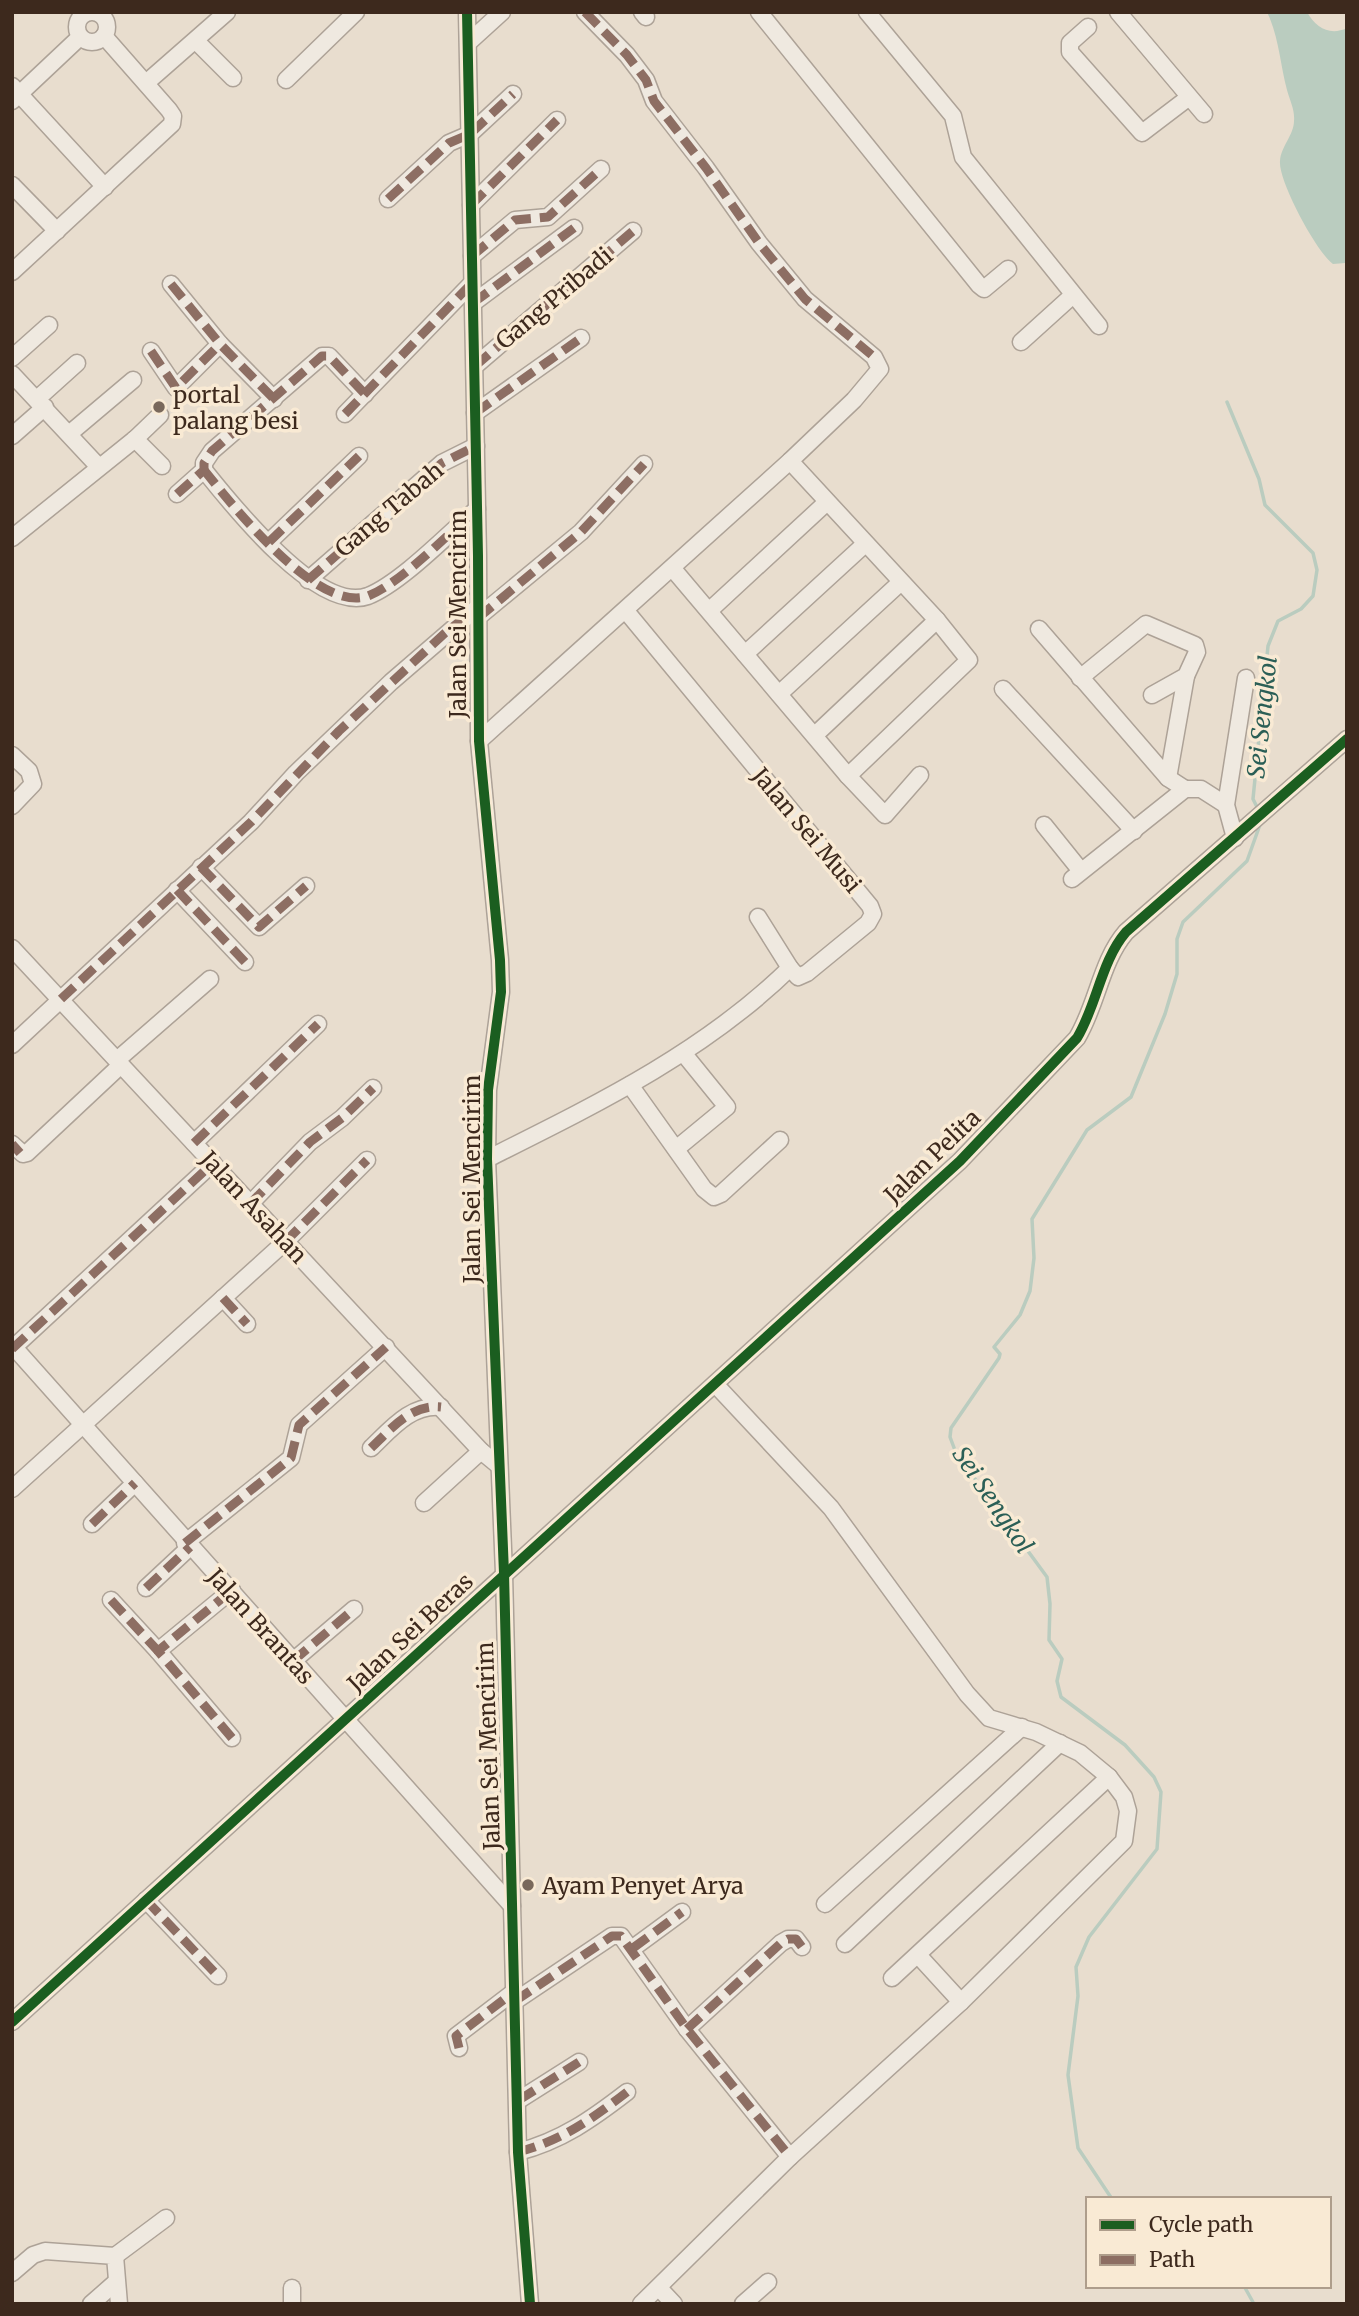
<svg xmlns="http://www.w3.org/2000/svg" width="1359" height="2316" font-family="Merriweather,serif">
<rect width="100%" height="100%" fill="#e8ddce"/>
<!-- water -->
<path fill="#baccbf" d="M 1267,12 L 1307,12 C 1316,28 1330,36 1347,28 L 1345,263 L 1333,264 C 1317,253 1278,181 1280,161 C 1281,146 1294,135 1294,121 C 1295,110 1290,101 1287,90 C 1280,64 1279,37 1267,12 Z"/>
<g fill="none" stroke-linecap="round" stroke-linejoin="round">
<!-- stream -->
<g stroke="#baccbf" stroke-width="3.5">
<path d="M 1227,402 L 1259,479 L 1265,505 L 1313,553 L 1317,570 L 1313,596 L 1301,609 L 1278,621 L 1268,646 L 1253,799 L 1258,809"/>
<path d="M 1112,2199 L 1078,2148 L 1068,2075 L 1078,1996 L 1076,1967 L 1089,1937 L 1157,1849 L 1161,1792 L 1154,1777 L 1125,1745 L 1061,1697 L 1057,1681 L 1062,1659 L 1049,1640 L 1050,1604 L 1047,1577 L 956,1453 L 950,1437 L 951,1428 L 999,1358 L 1000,1354 L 994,1347 L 1020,1315 L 1030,1291 L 1034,1258 L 1032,1219 L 1087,1130 L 1131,1097 L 1165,1014 L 1177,974 L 1177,939 L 1183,922 L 1247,861 L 1262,819"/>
<path d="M 1244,2286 L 1254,2304"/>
</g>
<defs>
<g id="minor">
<path d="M 467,12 L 478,556 L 479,741 L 500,960 L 501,992 L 488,1090 L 487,1159 L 504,1573 L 518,2152 L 530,2304"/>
<path d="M 642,12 L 646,17"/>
<path d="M 759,12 L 979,285 L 984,289 L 1008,269"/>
<path d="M 867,12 L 953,116 L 963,157 L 1099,326"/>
<path d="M 1118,12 L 1204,114"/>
<circle cx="92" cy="27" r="15"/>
<path d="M 1088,27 L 1070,43 L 1070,52 L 1142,133 L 1188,98"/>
<path d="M 196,41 L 233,78"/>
<path d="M 469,42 L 502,12"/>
<path d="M 286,80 L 356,12"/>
<path d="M 146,83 L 227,12"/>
<path d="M 12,86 L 105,187"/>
<path d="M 12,101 L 80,37"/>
<path d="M 12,185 L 57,231"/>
<path d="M 388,199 L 449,143 L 470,134 L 513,94"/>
<path d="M 471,205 L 557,120"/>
<path d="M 472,256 L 515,220 L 548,217 L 601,169"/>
<path d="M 12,272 L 172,124 L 173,116 L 169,110 L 104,36"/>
<path d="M 171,284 L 220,344 L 274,399"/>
<path d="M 473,303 L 574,228"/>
<path d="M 1021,342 L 1073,295"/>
<path d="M 151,351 L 176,388 L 220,344"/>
<path d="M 12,358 L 49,325"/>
<path d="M 475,366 L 633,231"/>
<path d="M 12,374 L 99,467"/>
<path d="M 37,399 L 77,363"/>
<path d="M 475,413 L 581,338"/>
<path d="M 345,414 L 472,283"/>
<path d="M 69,434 L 133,380"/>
<path d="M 12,436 L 45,407"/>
<path d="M 135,439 L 162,466"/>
<path d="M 790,461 L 937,620 L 969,660 L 848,776"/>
<path d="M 204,470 C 232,505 318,614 368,596 C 401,583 449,533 477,509"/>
<path d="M 177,494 L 204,470 L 204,463 L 212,451 L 322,356 L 329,356 L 365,394"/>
<path d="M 12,538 L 135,439 L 160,415"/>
<path d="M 269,542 L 359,456"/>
<path d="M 673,569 L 848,776 L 885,815 L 920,775"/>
<path d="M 308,580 L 442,463 L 476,446"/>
<path d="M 710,610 L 827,502"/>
<path d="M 477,618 L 581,532 L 644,464"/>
<path d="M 1039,629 L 1168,778 L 1185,789"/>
<path d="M 745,654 L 865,544"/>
<path d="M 1080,678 L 1146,624 L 1195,645 L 1197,652 L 1186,676 L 1152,695"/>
<path d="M 1003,689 L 1134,831"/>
<path d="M 779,694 L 901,582"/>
<path d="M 815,735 L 937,620"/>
<path d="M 479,741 L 790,461 L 854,400 L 880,369 L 874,357 L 805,299 L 759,243 L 706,168 L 654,101 L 646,80 L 627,55 L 585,12"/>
<path d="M 12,755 L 29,771 L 33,784 L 12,806"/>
<path d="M 1168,778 L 1186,676"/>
<path d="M 1044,825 L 1081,871"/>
<path d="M 1235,838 L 1226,805 L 1246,678"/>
<path d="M 201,867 L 259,927 L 306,886"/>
<path d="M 1072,879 L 1185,789 L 1201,789 L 1226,805"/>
<path d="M 177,890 L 245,962"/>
<path d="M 758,917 L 790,968"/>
<path d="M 12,948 L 481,1451 L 498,1465"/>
<path d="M 12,1045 L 251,822 L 296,773 L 391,682 L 478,607"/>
<path d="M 117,1060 L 210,979"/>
<path d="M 630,1085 L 704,1189 L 714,1197 L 721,1194 L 780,1140"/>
<path d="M 194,1143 L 318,1024"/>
<path d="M 12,1144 L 23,1154 L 27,1153 L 121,1065"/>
<path d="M 676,1149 L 727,1107 L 684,1054"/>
<path d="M 487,1159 C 595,1105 703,1053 790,968 L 798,977 L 807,973 L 868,923 L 873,914 L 870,906 L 626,611"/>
<path d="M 250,1204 L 310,1142 L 342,1118 L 373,1088"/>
<path d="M 223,1298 L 247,1324"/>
<path d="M 12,1345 L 512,1906"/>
<path d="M 12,1349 L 213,1163"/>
<path d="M 371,1448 C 391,1429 411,1404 441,1407"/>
<path d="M 12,1489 L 285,1242 L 367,1160"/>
<path d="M 424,1503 L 481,1451"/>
<path d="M 92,1524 L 135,1483"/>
<path d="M 185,1543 L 291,1458 L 299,1425 L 386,1347"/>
<path d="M 146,1588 L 190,1547"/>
<path d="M 111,1600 L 158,1651"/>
<path d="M 293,1661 L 354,1609"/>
<path d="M 232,1738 L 158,1651 L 232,1590"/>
<path d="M 146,1900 L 218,1976"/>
<path d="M 825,1904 L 1022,1727"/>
<path d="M 845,1944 L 1060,1743"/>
<path d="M 633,1948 L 682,1912"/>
<path d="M 918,1955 L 961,2002"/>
<path d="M 892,1978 L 1109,1777"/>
<path d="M 515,2001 L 612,1936 L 621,1936 L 687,2029 L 790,2157"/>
<path d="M 12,2022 L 960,1161 L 1077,1038 C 1097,1005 1101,961 1126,932 L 1347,739"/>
<path d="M 687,2029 L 781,1943 L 788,1939 L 796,1939 L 802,1947"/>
<path d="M 459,2048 L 456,2036 L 515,1991"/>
<path d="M 519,2100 L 579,2062"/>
<path d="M 518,2152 C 561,2141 592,2119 627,2092"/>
<path d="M 115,2256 L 166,2218"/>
<path d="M 12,2273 L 33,2255 L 45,2251 L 115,2256 L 119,2304"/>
<path d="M 659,2288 L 674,2304"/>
<path d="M 91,2304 L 116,2282"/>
<path d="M 292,2304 L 292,2288"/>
<path d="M 641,2304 L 790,2157 L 961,2002 L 1124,1841 L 1128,1811 L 1124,1797 L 1109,1777 L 1080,1753 L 1036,1732 L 989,1718 L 967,1694 L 831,1508 L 715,1384"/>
<path d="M 743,2304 L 768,2282"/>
</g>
</defs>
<!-- minor casing -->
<use href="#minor" stroke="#ada297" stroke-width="19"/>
<!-- minor -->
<use href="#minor" stroke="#efe9e0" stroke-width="16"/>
<!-- quiet -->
<g stroke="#8d6e63" stroke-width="9" stroke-dasharray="18 9" stroke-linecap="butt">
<path d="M 585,12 L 627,55 L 646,80 L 654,101 L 706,168 L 759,243 L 805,299 L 874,357"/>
<path d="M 388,199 L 449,143 L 470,134 L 513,94"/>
<path d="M 471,205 L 557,120"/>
<path d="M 472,256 L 515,220 L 548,217 L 601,169"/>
<path d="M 171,284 L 220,344 L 274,399"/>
<path d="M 473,303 L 574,228"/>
<path d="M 151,351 L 176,388 L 220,344"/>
<path d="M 475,366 L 633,231"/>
<path d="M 475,413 L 581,338"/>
<path d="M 345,414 L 472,283"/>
<path d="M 204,470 C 232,505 318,614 368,596 C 401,583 449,533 477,509"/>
<path d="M 177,494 L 204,470 L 204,463 L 212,451 L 322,356 L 329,356 L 365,394"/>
<path d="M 269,542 L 359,456"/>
<path d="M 308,580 L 442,463 L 476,446"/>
<path d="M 478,618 L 581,532 L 644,464"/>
<path d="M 201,867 L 259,927 L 306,886"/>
<path d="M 177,890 L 245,962"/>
<path d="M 61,999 L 251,822 L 339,731 L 445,633 L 478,607"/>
<path d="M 194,1143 L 318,1024"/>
<path d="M 12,1144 L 20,1153"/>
<path d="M 250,1204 L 310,1142 L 342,1118 L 373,1088"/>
<path d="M 285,1242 L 367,1160"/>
<path d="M 223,1298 L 247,1324"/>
<path d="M 12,1349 L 213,1163"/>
<path d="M 371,1448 C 391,1429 411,1404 441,1407"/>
<path d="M 92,1524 L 135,1483"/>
<path d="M 185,1543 L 291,1458 L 299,1425 L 386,1347"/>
<path d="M 146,1588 L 190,1547"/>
<path d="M 111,1600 L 158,1651"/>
<path d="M 293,1661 L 354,1609"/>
<path d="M 232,1738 L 158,1651 L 232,1590"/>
<path d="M 146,1900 L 218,1976"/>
<path d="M 633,1948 L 682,1912"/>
<path d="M 515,2001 L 612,1936 L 621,1936 L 687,2029 L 790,2157"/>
<path d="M 687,2029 L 781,1943 L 788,1939 L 796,1939 L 802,1947"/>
<path d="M 459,2048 L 456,2036 L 515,1991"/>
<path d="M 519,2100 L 579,2062"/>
<path d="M 518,2152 C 561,2141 592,2119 627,2092"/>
</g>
<defs>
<g id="cycleway">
<path d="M 467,12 L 478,556 L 479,741 L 500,960 L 501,992 L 488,1090 L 487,1159 L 504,1573 L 518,2152 L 530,2304"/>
<path d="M 12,2022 L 960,1161 L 1077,1038 C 1097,1005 1101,961 1126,932 L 1347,739"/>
</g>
</defs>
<!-- cycleway casing -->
<use href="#cycleway" stroke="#f9ead4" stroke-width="15"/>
<!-- cycleway -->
<use href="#cycleway" stroke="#1b5e20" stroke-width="10"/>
</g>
<!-- markers -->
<g fill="#79685b" stroke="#f9ead4" stroke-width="2.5">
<circle cx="159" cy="407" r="7"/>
<circle cx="528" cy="1885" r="7"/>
</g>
<g text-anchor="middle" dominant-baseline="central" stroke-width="7" stroke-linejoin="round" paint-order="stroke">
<!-- street labels -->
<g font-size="23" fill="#3d291d" stroke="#f9ead4">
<text transform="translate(554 298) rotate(-40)">Gang Pribadi</text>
<text transform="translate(389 509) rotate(-40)">Gang Tabah</text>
<text transform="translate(457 614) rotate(-90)">Jalan Sei Mencirim</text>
<text transform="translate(807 830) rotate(50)">Jalan Sei Musi</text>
<text transform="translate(932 1156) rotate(-44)">Jalan Pelita</text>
<text transform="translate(471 1179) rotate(-90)">Jalan Sei Mencirim</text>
<text transform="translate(254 1207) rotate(47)">Jalan Asahan</text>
<text transform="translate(261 1626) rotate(48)">Jalan Brantas</text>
<text transform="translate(410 1632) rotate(-43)">Jalan Sei Beras</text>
<text transform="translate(488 1746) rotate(-92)">Jalan Sei Mencirim</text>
</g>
<!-- poi labels -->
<g font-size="23" fill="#3d291d" stroke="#f9ead4" text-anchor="start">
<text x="173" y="394">portal<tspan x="173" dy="26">palang besi</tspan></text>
<text x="542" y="1885">Ayam Penyet Arya</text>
</g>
<!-- water labels -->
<g font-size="24" font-style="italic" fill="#2b5f56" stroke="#f9ead4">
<text transform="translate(1262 717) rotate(-84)">Sei Sengkol</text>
<text transform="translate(993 1500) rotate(56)">Sei Sengkol</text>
</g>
</g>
<!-- border -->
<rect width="1359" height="2316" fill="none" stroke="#3d291d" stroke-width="28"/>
<!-- legend -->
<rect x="1086" y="2197" width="245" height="91" fill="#f9ead4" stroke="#ae9d8b" stroke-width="2"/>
<rect x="1100" y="2220" width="35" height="10" fill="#1b5e20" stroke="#ae9d8b" stroke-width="2"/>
<text x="1149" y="2232" font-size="21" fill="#3d291d">Cycle path</text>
<rect x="1100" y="2255" width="35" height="10" fill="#8d6e63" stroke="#ae9d8b" stroke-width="2"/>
<text x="1149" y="2267" font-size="21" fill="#3d291d">Path</text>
</svg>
